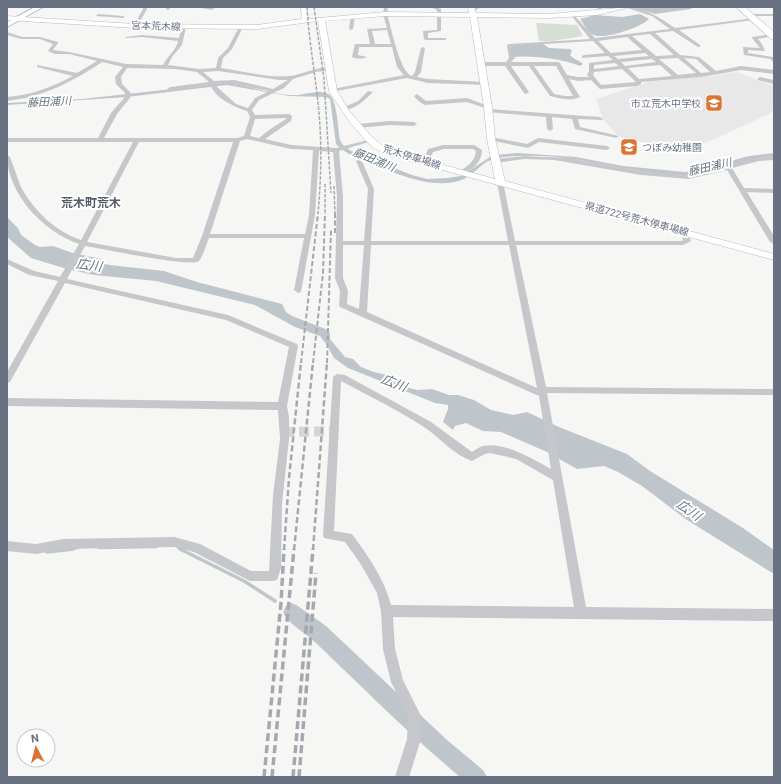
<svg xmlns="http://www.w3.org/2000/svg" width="781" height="784" font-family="Roboto,'Noto Sans JP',sans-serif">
<rect width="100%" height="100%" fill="#f6f7f4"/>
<!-- built -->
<path fill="#e7e8e7" d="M 736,72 L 772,85 L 774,91 L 774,109 L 769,114 L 692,149 L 672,150 L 618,136 L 603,119 L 596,99 L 648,82 L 711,76 Z"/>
<!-- green -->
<path fill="#d7ded5" d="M 536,23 L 577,25 L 583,36 L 553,41 L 539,41 Z"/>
<!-- water -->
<g fill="#bfc6cb">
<path d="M 638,7 L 692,7 L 691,9 L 655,14 L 634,8 Z"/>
<path d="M 640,14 L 649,19 C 642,27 604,40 594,35 C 588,33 584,24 580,19 L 595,15 L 622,17 Z"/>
<path d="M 542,43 L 549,48 L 570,49 L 572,51 L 570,55 C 573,59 579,60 583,64 L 580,66 C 563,59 532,55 514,57 L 509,47 L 520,44 Z"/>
<path d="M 226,83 C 248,85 274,95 294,95 C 304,95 322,88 330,95 C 337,101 338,130 340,140 L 343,145 L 351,151 L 412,175 L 427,179 L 447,178 L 461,176 L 493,155 L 518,153 L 576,157 L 623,166 L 685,172 L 694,171 L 749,156 L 774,153 L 774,156 C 742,158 711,177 680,175 C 626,173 574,153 521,156 C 511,156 497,157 488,161 C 480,166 473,174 464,179 C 430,194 380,166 349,154 L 340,148 L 336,144 L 330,99 L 326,97 L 289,96 L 227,85 L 127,97 L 7,105 L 7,103 L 82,99 Z"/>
<path d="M 7,217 L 18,228 L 21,235 L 35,245 L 40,247 L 53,246 L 73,253 L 101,259 L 105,264 L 110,265 L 164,271 L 197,282 L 282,304 L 286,312 L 292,316 L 328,330 L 330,334 L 330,339 L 345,357 L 353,359 L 361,367 L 374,372 L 391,376 L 409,388 L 417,390 L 432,389 L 449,395 L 458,395 L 474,400 L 491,410 L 513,415 L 527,412 L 559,427 L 627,454 L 650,471 L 743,528 L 774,550 L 774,574 L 687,520 L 642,486 L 618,472 L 604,466 L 577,469 L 547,452 L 501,432 L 483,431 L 466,423 L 455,426 L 453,430 L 443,422 L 448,409 L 448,405 L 435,403 L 348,368 L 334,358 L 327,345 L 320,336 L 295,327 L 255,305 L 156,281 L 94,275 L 67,269 L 31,258 L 7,237 Z"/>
</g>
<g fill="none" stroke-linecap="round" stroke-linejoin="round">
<!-- stream-far1 -->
<g stroke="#bfc6cb" stroke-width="2.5">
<path d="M 177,547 L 182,550"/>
<path d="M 99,548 L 156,547"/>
<path d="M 65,550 L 78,548"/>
</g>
<!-- stream -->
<g stroke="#bfc6cb" stroke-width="3.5">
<path d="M 180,549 L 244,581 L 275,601"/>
<path d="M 47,552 L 73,549"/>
</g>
<!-- river -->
<path fill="#bfc6cb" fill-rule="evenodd" d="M 292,603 L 298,606 L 326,626 L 447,740 L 483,770 L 487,777 L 460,777 C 410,735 363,688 316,643 C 306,633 289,625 283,612 L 286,606 Z"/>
<!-- street-tunnel -->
<path stroke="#d2d6d8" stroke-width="10" stroke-dasharray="10 5" stroke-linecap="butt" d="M 284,432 L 334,431"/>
<defs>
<path id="secondary" d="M 301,7 L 307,7 L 308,19 L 385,12 L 469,13 L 468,7 L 474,7 L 476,13 L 549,14 L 630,7 L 597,15 L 549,18 L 477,17 L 492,107 L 495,139 L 505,181 L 774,254 L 774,260 L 402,159 L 384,153 L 372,147 L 351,124 L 329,91 L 318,21 L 257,29 L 135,28 L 7,20 L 7,16 L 135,24 L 257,25 L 302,19 ZM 385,16 L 470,17 L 484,107 L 487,139 L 495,179 L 396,152 L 384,147 L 372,137 L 350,112 L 337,91 L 325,21 Z"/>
<path id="primary" d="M 35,7 L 43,7 L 7,27 L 7,22 Z"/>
<path id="highway" d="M 736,7 L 745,7 L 774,32 L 774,40 L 771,39 Z"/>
</defs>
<!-- secondary casing -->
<use href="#secondary" stroke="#b7babf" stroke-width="1"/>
<!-- primary casing -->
<use href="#primary" stroke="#b8babe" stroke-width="2"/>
<!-- highway casing -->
<use href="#highway" stroke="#b7b9bd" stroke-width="1"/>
<!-- street -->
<g fill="#c5c7cb" fill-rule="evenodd">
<path d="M 144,7 L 148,7 L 137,27 L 133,27 Z"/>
<path d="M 167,7 L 172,7 L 168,10 L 166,9 Z"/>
<path d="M 196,7 L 216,7 L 212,10 Z"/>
<path d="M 384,7 L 388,7 L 387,14 C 391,27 400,73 412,76 L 415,72 L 421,48 L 423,47 L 425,48 L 421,72 L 417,77 L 428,79 L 485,82 L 487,83 L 487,85 L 428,83 L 407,78 L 331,92 L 331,90 L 333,89 L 404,75 L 397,67 L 392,47 L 359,47 L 358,55 L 367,57 C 363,59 356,59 352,57 L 355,44 L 370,44 L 367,29 L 387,28 L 383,14 ZM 387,30 L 391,44 L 375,44 L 372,31 Z"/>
<path d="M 430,7 L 437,7 L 441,9 L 441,31 L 428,33 L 428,38 L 446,38 L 446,40 L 426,40 L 424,39 L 423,31 L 437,30 L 437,10 Z"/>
<path d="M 475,7 L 481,7 L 474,11 L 470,10 Z"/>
<path d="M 597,7 L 601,7 L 605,12 L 601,13 Z"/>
<path d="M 624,7 C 644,7 659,17 675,28 L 755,18 L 753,20 L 679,30 L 700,45 L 700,47 L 698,47 L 673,31 L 655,33 L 680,55 L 699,57 L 716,71 L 741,66 L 774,70 L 774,74 L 741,70 L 701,77 L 641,82 L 641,84 L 637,86 L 600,89 L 591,80 L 578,81 L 569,79 L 580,97 C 571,102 559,98 550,96 L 529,66 L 511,66 L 529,92 L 526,94 L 524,93 L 505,66 L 482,66 L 479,64 L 482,62 L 506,62 L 509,58 L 507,45 L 509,44 L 590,39 L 571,15 L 573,14 L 595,38 L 670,29 L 652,16 ZM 650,34 L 674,55 L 656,56 L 632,36 ZM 627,37 L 642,50 L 611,53 L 598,41 ZM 593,41 L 605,53 L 584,55 L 582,56 L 582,58 L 608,56 L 613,60 L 589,63 L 589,71 L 587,75 L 589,77 L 578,77 L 567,75 L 560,63 L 558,62 L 511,62 L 515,58 L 511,46 ZM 645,53 L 649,56 L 618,59 L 614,56 ZM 678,58 L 696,73 L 678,75 L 659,59 ZM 684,58 L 696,59 L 710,72 L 701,73 ZM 652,59 L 656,62 L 625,66 L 621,62 ZM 615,63 L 619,66 L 594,69 L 594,65 ZM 660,65 L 672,76 L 639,79 L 628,68 ZM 534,66 L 556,66 L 573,96 L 565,96 L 554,94 ZM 622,69 L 636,82 L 601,85 L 593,75 L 594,72 Z"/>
<path d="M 98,14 L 123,16 L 125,17 L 123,18 L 96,16 Z"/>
<path d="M 748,14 L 774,14 L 774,16 L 746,16 Z"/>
<path d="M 353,15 L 355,16 L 353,29 L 351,30 L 349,29 L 351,16 Z"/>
<path d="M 182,26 L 186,27 L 182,45 L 172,57 L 168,65 L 199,69 L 216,68 L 218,58 L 228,48 L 239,27 L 241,26 L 243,27 L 232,49 L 223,58 L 221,68 C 243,71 267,78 289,76 C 303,75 315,66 331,68 L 331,70 L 316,72 L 293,79 L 284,88 L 259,100 L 252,110 L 255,115 L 289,114 L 292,116 L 291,121 L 265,139 L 291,145 L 336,148 L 372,139 L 372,141 L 339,151 L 343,197 L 343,241 L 364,241 L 368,189 L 356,161 L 359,159 L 362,161 L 374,189 L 371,241 L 508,241 L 497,182 L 500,180 L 503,182 L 515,241 L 682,241 L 683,240 L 679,231 L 680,229 L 686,229 L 691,241 L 683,245 L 516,245 L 546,387 L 774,389 L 774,395 L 547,393 L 586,607 L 774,609 L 774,621 L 393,617 L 395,649 L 403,680 L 420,714 L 421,739 L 409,777 L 395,777 L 407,739 L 408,715 L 391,682 L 383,649 L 381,611 L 377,593 L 360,563 L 345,542 L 324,538 L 323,535 L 333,377 L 337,374 L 345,375 L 431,422 L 472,452 C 475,450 479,447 483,446 C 504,441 533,459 551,469 L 539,396 L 340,307 L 339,305 L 340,291 L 335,278 L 337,197 L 333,152 L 319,151 L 315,215 L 301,292 L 298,293 L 294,290 L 304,238 L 209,238 C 207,243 202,258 199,261 C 191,268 100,248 85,246 L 67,279 L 228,315 L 297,344 L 298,346 L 287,406 L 289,417 L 289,439 L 282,504 L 281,568 L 277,580 L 273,581 L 250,581 L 194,552 L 174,547 L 63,549 L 36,554 L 7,551 L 7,541 L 36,544 L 63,539 L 174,537 L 200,544 L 251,571 L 269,571 L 273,495 L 280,439 L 278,410 L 7,406 L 7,398 L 278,402 L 289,347 L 226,320 L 65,283 L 10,382 L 7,383 L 7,372 L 58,281 L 29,275 L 7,264 L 7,259 L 34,271 L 60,277 L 79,244 C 44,232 7,194 7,155 L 10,157 C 14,167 17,177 21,187 C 33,210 56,232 81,240 L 133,142 L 7,142 L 7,138 L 98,138 L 111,113 L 124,98 L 125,93 L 116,84 L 115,77 L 123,67 L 102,62 C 72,82 43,97 7,101 L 7,97 C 31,95 52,87 73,76 L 37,67 L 37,65 L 77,73 L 97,61 L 69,54 L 55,54 L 48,51 L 53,44 L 40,39 L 21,39 L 7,35 L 7,32 L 22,37 L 40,37 L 58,42 L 58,43 L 53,50 L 69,52 L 126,64 L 163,65 C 167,57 177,49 178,41 L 142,37 L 127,38 L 125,37 L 142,35 L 179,38 ZM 127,68 L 175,69 L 197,72 L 209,82 L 170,87 L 167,89 L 170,91 L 211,85 C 213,97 236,108 247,111 L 250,117 L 244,136 L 237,138 L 104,138 L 117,114 L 130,98 L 131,93 L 122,84 L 121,77 ZM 218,71 L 279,80 L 288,80 L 273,89 L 234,80 L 214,81 L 203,72 ZM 216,84 L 234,84 L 269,91 L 255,98 L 248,108 L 236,104 L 217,87 ZM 286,118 L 286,119 L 269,130 L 259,138 L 250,136 L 255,119 ZM 247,139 L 291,149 L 313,150 L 309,215 L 305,234 L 210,234 L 240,141 ZM 139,142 L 233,142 L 202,236 L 193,258 L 176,258 L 87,242 ZM 343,245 L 364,245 L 359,309 L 347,304 L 348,291 L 343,278 ZM 371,245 L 509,245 L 537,388 L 367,312 ZM 341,381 C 369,396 398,410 424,427 C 440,438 454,455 472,461 L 485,454 L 490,453 L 516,459 L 553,480 L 574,607 L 391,605 C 384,578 368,556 352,534 L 334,531 Z"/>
<path d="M 772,34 L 774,34 L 774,36 L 758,39 L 762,44 L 765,51 L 748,50 L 748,53 L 773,57 L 774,62 L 770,59 L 744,55 L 743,47 L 760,48 L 752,38 L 752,37 Z"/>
<path d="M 760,77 L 774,80 L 774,84 L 758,80 L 758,78 Z"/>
<path d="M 368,91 L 373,92 C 365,100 354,111 342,110 L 342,108 L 358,101 Z"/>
<path d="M 417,94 L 426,101 L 467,98 L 491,107 L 488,109 L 467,102 L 425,105 C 420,103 417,100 414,96 Z"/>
<path d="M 488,109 L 600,117 L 603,119 L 602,120 L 578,119 L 580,127 L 619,136 L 616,138 L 575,129 L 572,119 L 552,117 L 553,129 L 550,131 L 547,129 L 546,117 L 486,112 L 485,111 Z"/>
<path d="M 390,121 L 414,122 L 417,124 L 414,126 L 390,125 L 358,128 L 355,126 L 358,124 Z"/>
<path d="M 491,137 L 527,144 L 538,138 L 607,146 L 610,148 L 607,150 L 539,142 L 528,148 L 489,140 L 489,138 Z"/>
<path d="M 443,145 L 474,145 L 482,150 C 482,162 473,170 462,174 L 459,172 L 460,171 C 468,166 475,161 476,151 L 473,149 L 444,149 L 433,152 L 428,163 L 424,163 L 423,162 L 428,149 Z"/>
<path d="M 525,156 L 569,158 L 641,171 L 689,175 L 759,157 L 774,156 L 774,160 L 759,161 L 732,168 L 744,188 L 774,189 L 774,193 L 747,192 L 774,236 L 774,244 L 770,242 L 727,170 L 689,179 L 641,175 L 554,160 L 525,159 L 496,163 L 493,161 L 496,159 Z"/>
</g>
<!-- secondary -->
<use href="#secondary" fill="#fff" fill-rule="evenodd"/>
<!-- primary -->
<use href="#primary" fill="#fff" fill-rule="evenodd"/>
<!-- highway -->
<use href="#highway" fill="#fff" fill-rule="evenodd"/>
<!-- rail-far3 -->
<g stroke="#a5a9af" stroke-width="1.5" stroke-dasharray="3.5 1.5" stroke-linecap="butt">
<path d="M 307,7 C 309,43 316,78 319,113 C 322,147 321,180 318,214"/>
<path d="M 314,7 L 324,79 L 331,193"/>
<path d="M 325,184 L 325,214"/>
<path d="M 334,186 L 335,214"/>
</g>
<!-- rail-far2 -->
<g stroke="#a5a9af" stroke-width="2" stroke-dasharray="5 2.5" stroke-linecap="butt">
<path d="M 335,213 L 335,234"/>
<path d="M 301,363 L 318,213"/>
<path d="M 313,363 L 323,273 L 325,213"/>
<path d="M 327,363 L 331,229"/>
</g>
<!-- rail-far1 -->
<g stroke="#a5a9af" stroke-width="2.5" stroke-dasharray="6 3" stroke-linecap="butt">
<path d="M 284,550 L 289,478 L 301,362"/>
<path d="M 294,550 L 313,362"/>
<path d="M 313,550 L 327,362"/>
</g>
<!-- rail -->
<g stroke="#a5a9af" stroke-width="3.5" stroke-dasharray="8 4" stroke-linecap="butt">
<path d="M 264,777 L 281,603 L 284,549"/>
<path d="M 272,777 L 294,549"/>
<path d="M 293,777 L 313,549"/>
<path d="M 299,777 L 316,573"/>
</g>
</g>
<!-- icons -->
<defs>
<symbol id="school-square" viewBox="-11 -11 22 22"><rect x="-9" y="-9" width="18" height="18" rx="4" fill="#d97432" stroke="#fff"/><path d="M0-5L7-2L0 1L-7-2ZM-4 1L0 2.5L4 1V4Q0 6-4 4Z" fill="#fff"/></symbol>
</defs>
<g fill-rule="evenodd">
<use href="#school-square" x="704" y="93" width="20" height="20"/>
<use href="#school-square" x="619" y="137" width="20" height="20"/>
</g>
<g text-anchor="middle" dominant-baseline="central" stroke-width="4" stroke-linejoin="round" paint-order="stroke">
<!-- far-street labels -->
<g font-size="10" fill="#687283" stroke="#fff">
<text transform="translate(156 26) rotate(2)">宮本荒木線</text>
<text transform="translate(412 157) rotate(17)">荒木停車場線</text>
<text transform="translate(637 219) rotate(15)">県道722号荒木停車場線</text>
</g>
<!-- far-poi labels -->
<g font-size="10" fill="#687283" stroke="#fff" text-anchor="end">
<text x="701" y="103">市立荒木中学校</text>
<text x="642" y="147" text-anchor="start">つぼみ幼稚園</text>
</g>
<!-- far-water labels -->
<g font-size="11" font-style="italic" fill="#63737f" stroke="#fff">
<text transform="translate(49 102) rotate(-3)">藤田浦川</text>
<text transform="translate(374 160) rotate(22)">藤田浦川</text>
<text transform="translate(710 167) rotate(-13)">藤田浦川</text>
</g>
<!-- far-quarter labels -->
<g font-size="12" font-weight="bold" fill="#555d69" stroke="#fff">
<text x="91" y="203">荒木町荒木</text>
</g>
<!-- water labels -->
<g font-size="13" font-style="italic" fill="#63737f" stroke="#fff">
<text transform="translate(89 265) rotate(8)">広川</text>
<text transform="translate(394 383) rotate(21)">広川</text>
<text transform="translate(689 510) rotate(35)">広川</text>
</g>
</g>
<!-- border -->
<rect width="781" height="784" fill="none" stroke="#687283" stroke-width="16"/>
<!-- north arrow -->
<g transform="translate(36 748) rotate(353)"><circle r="19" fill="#ffffff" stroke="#c3c7cd"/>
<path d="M0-3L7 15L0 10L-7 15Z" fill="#d97432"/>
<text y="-6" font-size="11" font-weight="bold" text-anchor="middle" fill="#687283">N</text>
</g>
</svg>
